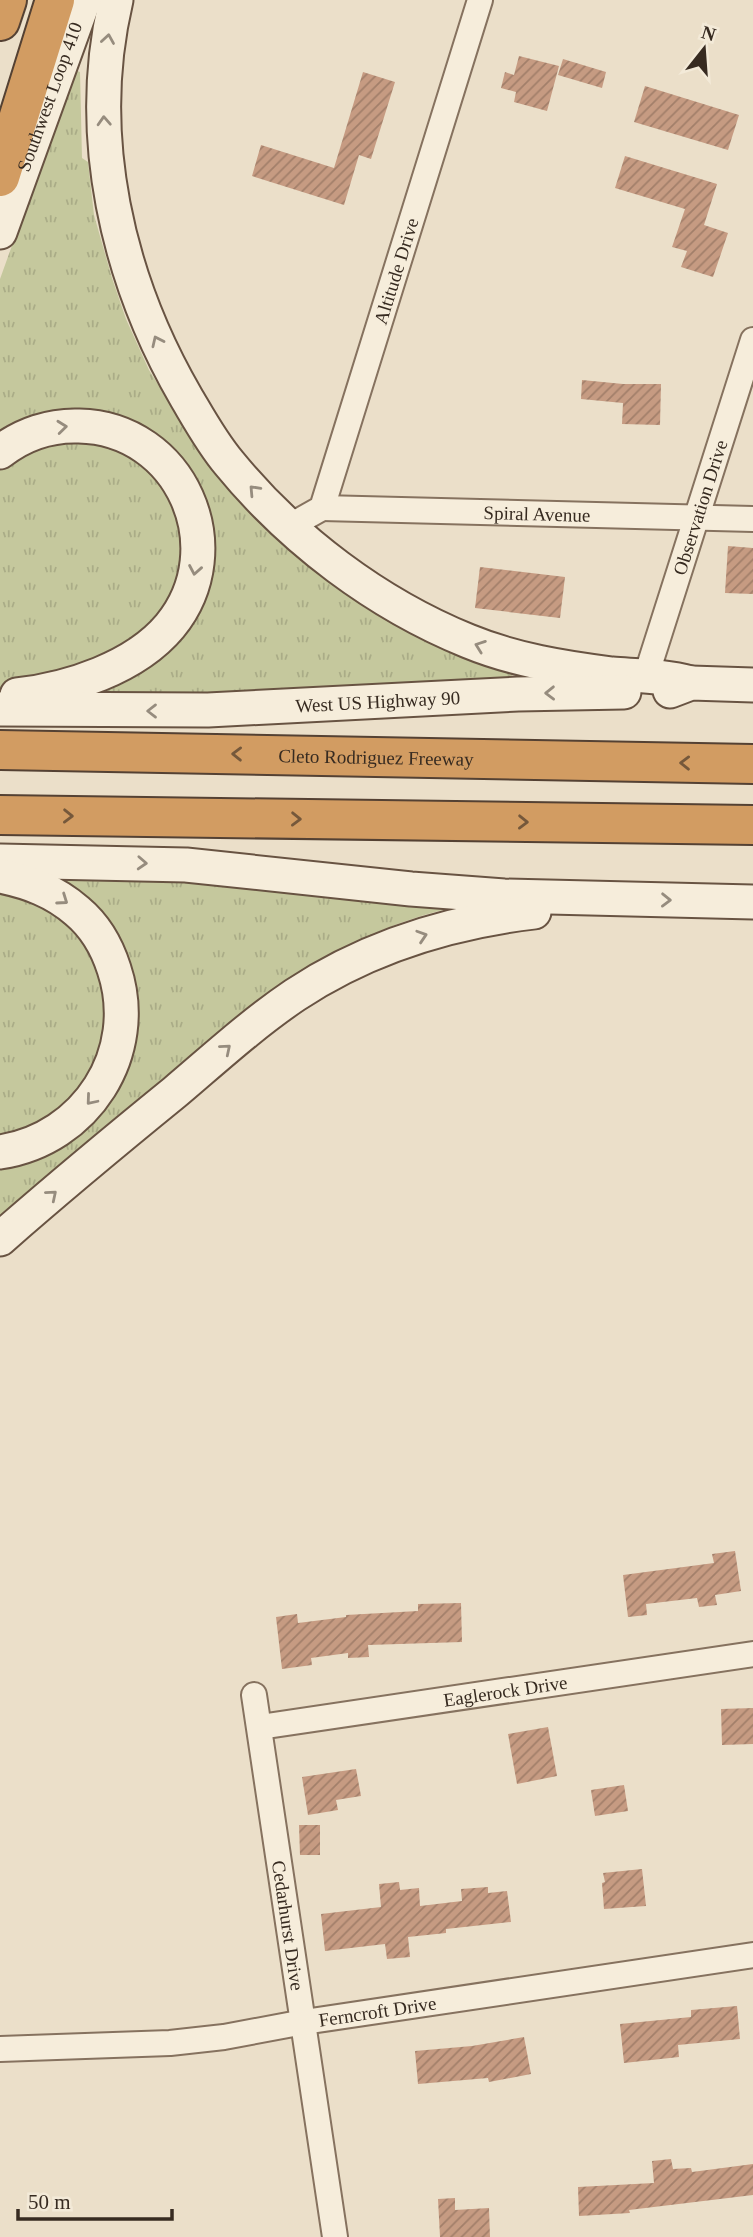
<svg xmlns="http://www.w3.org/2000/svg" width="753" height="2237" font-family="Georgia,serif">
<defs>
<pattern id="grass-tufts" width="24" height="20" patternUnits="userSpaceOnUse" patternTransform="scale(1.75)"><rect width="24" height="20" fill="#c5c89d"/><path d="M3 7l-1-3M5 7V3M7 7l1-3M15 17l-1-3M17 17v-4M19 17l1-3" fill="none" stroke="#aaac87"/></pattern>
<pattern id="building-hatch" width="6" height="6" patternUnits="userSpaceOnUse" patternTransform="scale(1.75)"><rect width="6" height="6" fill="#c69b82"/><path d="M-1 1l2-2M0 6l6-6M5 7l2-2" fill="none" stroke="#a27f6a"/></pattern>
</defs>
<rect width="100%" height="100%" fill="#ebdfc9"/>
<!-- grass -->
<g fill="url(#grass-tufts)">
<path d="M 75,70 L 80,72 L 82,158 L 88,162 L 94,215 L 112,278 L 126,319 L 149,370 L 201,452 L 514,671 L 511,677 L 203,695 L 101,694 L 100,688 L 195,614 L 165,446 L 0,435 L 0,279 Z"/>
<path d="M 65,435 L 139,455 L 185,520 L 179,592 L 127,649 L 17,687 L 0,690 L 0,465 Z"/>
<path d="M 56,873 L 131,875 L 451,908 C 337,934 252,1005 164,1078 C 110,1124 55,1169 0,1215 L 0,1164 L 134,1044 L 137,1011 L 129,962 L 61,883 Z"/>
<path d="M 0,883 L 54,906 L 97,953 L 110,1040 L 64,1113 L 0,1139 Z"/>
</g>
<!-- building -->
<g fill="url(#building-hatch)">
<path d="M 519,56 L 559,66 L 547,111 L 514,102 L 516,92 L 501,88 L 505,72 L 514,75 Z"/>
<path d="M 563,59 L 606,72 L 602,88 L 558,75 Z"/>
<path d="M 363,72 L 395,82 L 371,159 L 359,155 L 344,205 L 252,176 L 261,145 L 334,168 Z"/>
<path d="M 645,86 L 739,115 L 728,150 L 634,122 Z"/>
<path d="M 625,156 L 717,184 L 704,225 L 728,233 L 713,277 L 681,267 L 687,251 L 672,247 L 685,209 L 615,188 Z"/>
<path d="M 582,380 L 623,384 L 661,384 L 660,425 L 622,424 L 623,403 L 581,399 Z"/>
<path d="M 728,546 L 753,548 L 753,594 L 725,593 Z"/>
<path d="M 480,567 L 565,577 L 560,618 L 475,608 Z"/>
<path d="M 735,1551 L 741,1591 L 715,1595 L 717,1605 L 699,1607 L 697,1598 L 646,1604 L 647,1615 L 628,1617 L 623,1575 L 714,1563 L 712,1554 Z"/>
<path d="M 461,1603 L 462,1642 L 368,1645 L 369,1657 L 348,1658 L 348,1653 L 311,1658 L 312,1665 L 282,1669 L 276,1617 L 297,1614 L 298,1623 L 346,1617 L 346,1615 L 418,1611 L 418,1604 Z"/>
<path d="M 753,1708 L 753,1744 L 722,1745 L 721,1709 Z"/>
<path d="M 548,1727 L 557,1776 L 517,1784 L 508,1734 Z"/>
<path d="M 356,1769 L 361,1796 L 336,1800 L 338,1810 L 308,1815 L 302,1777 Z"/>
<path d="M 624,1785 L 628,1811 L 595,1816 L 591,1790 Z"/>
<path d="M 299,1825 L 320,1825 L 320,1855 L 300,1855 Z"/>
<path d="M 642,1869 L 646,1906 L 604,1909 L 602,1883 L 605,1882 L 603,1873 Z"/>
<path d="M 399,1882 L 400,1890 L 419,1888 L 420,1906 L 462,1901 L 461,1889 L 488,1887 L 488,1893 L 507,1891 L 511,1922 L 446,1929 L 446,1933 L 408,1937 L 410,1957 L 387,1959 L 385,1944 L 325,1951 L 321,1914 L 381,1907 L 379,1884 Z"/>
<path d="M 737,2006 L 740,2039 L 678,2045 L 679,2057 L 624,2063 L 620,2024 L 691,2017 L 691,2010 Z"/>
<path d="M 524,2037 L 531,2074 L 489,2082 L 488,2078 L 418,2084 L 415,2051 L 472,2046 Z"/>
<path d="M 671,2159 L 673,2169 L 691,2168 L 692,2172 L 753,2164 L 753,2195 L 629,2210 L 630,2213 L 579,2216 L 578,2187 L 654,2183 L 652,2161 Z"/>
<path d="M 455,2198 L 455,2210 L 489,2208 L 490,2237 L 440,2237 L 438,2199 Z"/>
</g>
<g fill="none" stroke-linecap="round" stroke-linejoin="round">
<defs>
<g id="minor">
<path id="s1" d="M 322,508 L 753,519"/>
<path id="s2" d="M 290,526 L 322,508 L 480,0"/>
<path id="s3" d="M 646,676 L 753,340"/>
<path id="s4" d="M 254,1695 L 335,2237"/>
<path id="s5" d="M 260,1727 L 753,1654"/>
<path id="s6" d="M 0,2049 L 170,2043 L 224,2037 L 304,2022 L 753,1955"/>
</g>
<g id="secondary">
<path d="M 116,0 C 84,135 117,278 186,397 C 199,419 212,443 229,463 C 292,540 377,604 468,641 C 514,660 564,668 612,674 C 639,676 665,676 691,683"/>
<path id="s7" d="M 0,232 L 84,0"/>
<path d="M 0,452 C 23,434 51,425 79,426 C 181,428 234,548 170,626 C 135,668 69,689 17,695"/>
<path d="M 670,691 L 691,683 L 753,685"/>
<path id="s8" d="M 0,709 L 208,710 L 518,694 L 624,692"/>
<path d="M 0,861 L 186,865 L 411,889 L 504,896 L 753,902"/>
<path d="M 0,876 C 29,882 54,891 77,911 C 95,926 107,947 114,969 C 142,1053 86,1139 0,1152"/>
<path d="M 0,1239 C 57,1189 116,1140 175,1092 C 214,1059 252,1024 295,995 C 366,948 450,922 534,912"/>
</g>
<g id="motorway">
<path d="M 0,21 L 7,0"/>
<path d="M 0,177 L 55,0"/>
<path id="s9" d="M 0,750 L 753,764"/>
<path d="M 0,815 L 753,825"/>
</g>
</defs>
<!-- minor casing -->
<use href="#minor" stroke="#86725f" stroke-width="28"/>
<!-- secondary casing -->
<use href="#secondary" stroke="#685342" stroke-width="37"/>
<!-- motorway casing -->
<use href="#motorway" stroke="#544133" stroke-width="42"/>
<!-- minor -->
<use href="#minor" stroke="#f6eddb" stroke-width="24"/>
<!-- secondary -->
<use href="#secondary" stroke="#f6eddb" stroke-width="33"/>
<!-- motorway -->
<use href="#motorway" stroke="#d29c62" stroke-width="38"/>
</g>
<!-- one-way arrows -->
<defs><path id="oneway-chevron" d="M-2-3.5L2.5 0L-2 3.5" fill="none" stroke-width="1.6" stroke-linecap="round" stroke-linejoin="round" transform="scale(1.75)"/></defs>
<g stroke="#968c7e">
<use href="#oneway-chevron" transform="translate(108 39) rotate(-81)"/>
<use href="#oneway-chevron" transform="translate(104 121) rotate(-93)"/>
<use href="#oneway-chevron" transform="translate(157 341) rotate(-115)"/>
<use href="#oneway-chevron" transform="translate(62 427) rotate(-6)"/>
<use href="#oneway-chevron" transform="translate(254 490) rotate(-133)"/>
<use href="#oneway-chevron" transform="translate(195 570) rotate(100)"/>
<use href="#oneway-chevron" transform="translate(480 646) rotate(-160)"/>
<use href="#oneway-chevron" transform="translate(550 693) rotate(179)"/>
<use href="#oneway-chevron" transform="translate(152 711) rotate(180)"/>
<use href="#oneway-chevron" transform="translate(142 863) rotate(3)"/>
<use href="#oneway-chevron" transform="translate(63 900) rotate(35)"/>
<use href="#oneway-chevron" transform="translate(666 900) rotate(1)"/>
<use href="#oneway-chevron" transform="translate(422 936) rotate(-18)"/>
<use href="#oneway-chevron" transform="translate(226 1049) rotate(-40)"/>
<use href="#oneway-chevron" transform="translate(91 1100) rotate(130)"/>
<use href="#oneway-chevron" transform="translate(52 1195) rotate(-40)"/>
</g>
<g stroke="#75583b">
<use href="#oneway-chevron" transform="translate(237 754) rotate(-179)"/>
<use href="#oneway-chevron" transform="translate(685 763) rotate(-179)"/>
<use href="#oneway-chevron" transform="translate(68 816) rotate(1)"/>
<use href="#oneway-chevron" transform="translate(296 819) rotate(1)"/>
<use href="#oneway-chevron" transform="translate(523 822) rotate(1)"/>
</g>
<g text-anchor="middle" dominant-baseline="central" stroke-width="5" stroke-linejoin="round" paint-order="stroke">
<!-- street labels -->
<g font-size="19" fill="#372b21" stroke="#f3ead8">
<text stroke="none"><textPath href="#s7" startOffset="144">Southwest Loop 410</textPath></text>
<text stroke="none"><textPath href="#s2" startOffset="285">Altitude Drive</textPath></text>
<text stroke="none"><textPath href="#s3" startOffset="177">Observation Drive</textPath></text>
<text stroke="none"><textPath href="#s1" startOffset="215">Spiral Avenue</textPath></text>
<text stroke="none"><textPath href="#s8" startOffset="378">West US Highway 90</textPath></text>
<text stroke="none"><textPath href="#s9" startOffset="376">Cleto Rodriguez Freeway</textPath></text>
<text stroke="none"><textPath href="#s5" startOffset="248">Eaglerock Drive</textPath></text>
<text stroke="none"><textPath href="#s4" startOffset="233">Cedarhurst Drive</textPath></text>
<text stroke="none"><textPath href="#s6" startOffset="380">Ferncroft Drive</textPath></text>
</g>
</g>
<!-- north arrow -->
<g transform="translate(704 49) rotate(17)" stroke="#f3ead8" stroke-width="5" paint-order="stroke">
<path d="M0-5L12 26L0 18L-12 26Z" fill="#372b21"/>
<text y="-10" font-size="19" font-weight="bold" text-anchor="middle" fill="#372b21">N</text>
</g>
<!-- scale -->
<path d="M18 2209v10h154v-10" fill="none" stroke="#372b21" stroke-width="3.5"/>
<text x="28" y="2209" font-size="21" fill="#372b21" stroke="#f3ead8" stroke-width="5" paint-order="stroke">50 m</text>
</svg>
